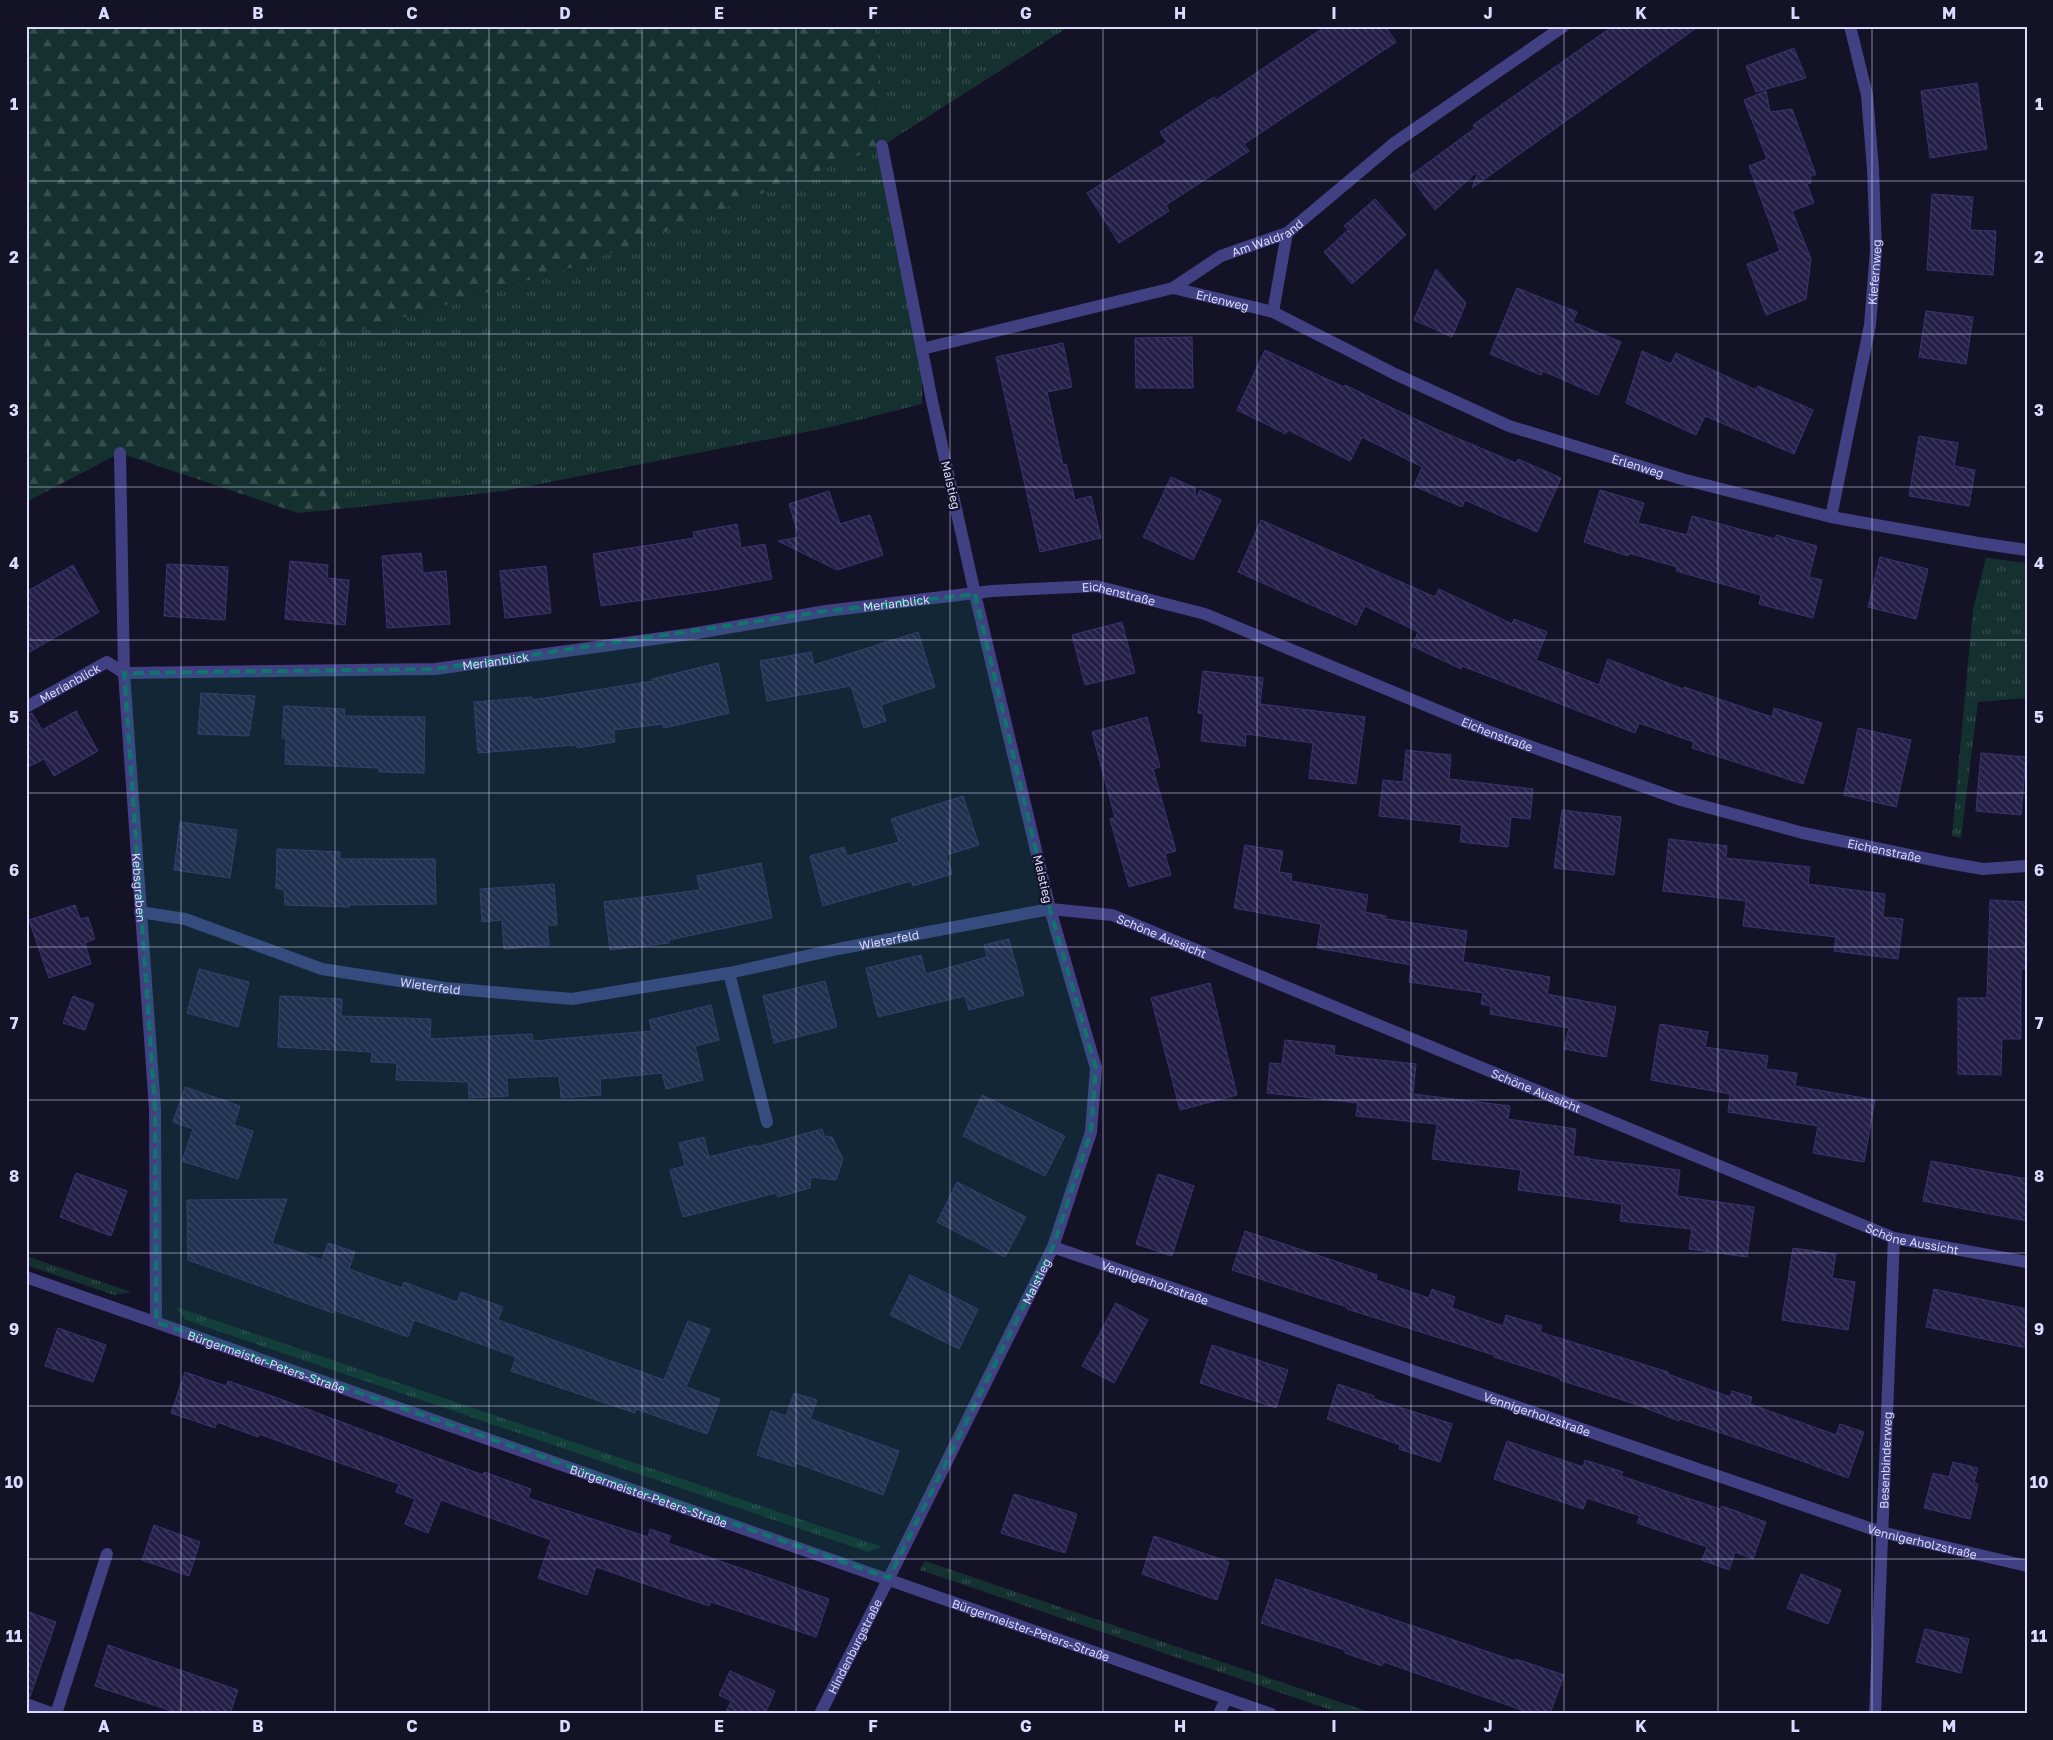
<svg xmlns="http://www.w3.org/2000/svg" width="2053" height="1740" font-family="'Golos Text',sans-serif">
<defs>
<pattern id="grass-tufts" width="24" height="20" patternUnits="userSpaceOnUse" patternTransform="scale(1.25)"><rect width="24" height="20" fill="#15312f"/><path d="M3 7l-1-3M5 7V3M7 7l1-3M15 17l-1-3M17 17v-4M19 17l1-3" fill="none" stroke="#374e4e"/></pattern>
<pattern id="forest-firs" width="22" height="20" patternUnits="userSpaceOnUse" patternTransform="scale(1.25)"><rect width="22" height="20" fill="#15312f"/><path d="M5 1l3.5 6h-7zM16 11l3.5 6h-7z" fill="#374e4e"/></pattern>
<pattern id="building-back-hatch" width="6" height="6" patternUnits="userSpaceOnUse" patternTransform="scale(1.25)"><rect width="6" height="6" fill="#251f47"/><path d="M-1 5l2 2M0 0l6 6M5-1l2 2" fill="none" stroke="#443f62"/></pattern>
</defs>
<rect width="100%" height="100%" fill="#141227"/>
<!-- grass -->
<g fill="url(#grass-tufts)">
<path d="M 865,26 L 1070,26 L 882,146 L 922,349 L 922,404 L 831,427 L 504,491 L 350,508 L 317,343 L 583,264 Z"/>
<path d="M 1986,558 L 2027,563 L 2027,698 L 1978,702 L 1961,838 L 1952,836 L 1973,609 Z"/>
<path d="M 26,1256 L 131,1292 L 114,1295 L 26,1265 Z"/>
<path d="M 176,1307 L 882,1547 L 868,1552 L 186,1320 Z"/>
<path d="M 925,1561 L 1375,1714 L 1343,1714 L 920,1570 Z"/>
</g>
<!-- forest -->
<path fill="url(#forest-firs)" d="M 26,26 L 875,26 L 882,146 L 583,264 L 317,343 L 350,508 L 298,513 L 120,453 L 26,502 Z"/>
<!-- building -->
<g fill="url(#building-back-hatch)" stroke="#3d3271">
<path d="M 1326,26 L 1385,26 L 1396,42 L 1244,144 L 1249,151 L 1166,205 L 1169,211 L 1119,243 L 1087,193 L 1167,142 L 1160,132 L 1214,97 L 1216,100 Z"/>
<path d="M 1613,26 L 1699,26 L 1472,188 L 1479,170 L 1435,210 L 1410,176 L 1475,128 L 1473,125 Z"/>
<path d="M 1794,48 L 1806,78 L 1756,92 L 1746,66 Z"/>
<path d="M 1977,83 L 1987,149 L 1930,158 L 1921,91 Z"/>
<path d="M 1766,91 L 1770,112 L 1792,109 L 1816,175 L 1811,175 L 1811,183 L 1807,184 L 1814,203 L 1792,211 L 1811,259 L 1806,299 L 1766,315 L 1747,264 L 1780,251 L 1749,166 L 1767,159 L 1744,100 Z"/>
<path d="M 1932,194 L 1973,197 L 1970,230 L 1996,231 L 1993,275 L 1927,270 Z"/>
<path d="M 1375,199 L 1406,235 L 1352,284 L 1324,252 L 1348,230 L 1344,226 Z"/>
<path d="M 1436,269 L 1466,303 L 1452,337 L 1414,320 Z"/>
<path d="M 1517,288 L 1577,312 L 1573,322 L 1621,342 L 1598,395 L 1543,371 L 1541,375 L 1490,354 Z"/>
<path d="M 1926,311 L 1973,317 L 1966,364 L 1919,357 Z"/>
<path d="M 1192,337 L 1193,388 L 1136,388 L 1135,338 Z"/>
<path d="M 1063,343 L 1072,387 L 1047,392 L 1063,465 L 1066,464 L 1075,500 L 1091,496 L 1101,538 L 1040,552 L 996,357 Z"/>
<path d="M 1265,350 L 1344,387 L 1345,385 L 1438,430 L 1516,463 L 1518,459 L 1561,478 L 1537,532 L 1465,500 L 1462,507 L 1414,486 L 1422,467 L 1362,437 L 1350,461 L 1288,430 L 1286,434 L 1237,410 Z"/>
<path d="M 1642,351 L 1671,364 L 1676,353 L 1756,390 L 1758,386 L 1813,410 L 1794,454 L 1705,416 L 1696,435 L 1626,403 Z"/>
<path d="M 1919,436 L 1958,443 L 1954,466 L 1975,470 L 1969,506 L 1909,496 Z"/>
<path d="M 1171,477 L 1195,488 L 1196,499 L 1200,490 L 1221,500 L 1193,560 L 1143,537 Z"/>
<path d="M 1600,490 L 1644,503 L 1638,523 L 1687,535 L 1692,516 L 1775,539 L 1776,535 L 1817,546 L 1809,577 L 1822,580 L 1813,618 L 1759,604 L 1761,595 L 1676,571 L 1677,567 L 1629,553 L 1628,556 L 1584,542 Z"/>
<path d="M 829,491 L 840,524 L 870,515 L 883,555 L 837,570 L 778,541 L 799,537 L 789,504 Z"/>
<path d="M 1261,520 L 1435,597 L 1439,589 L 1512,624 L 1514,619 L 1547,632 L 1536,660 L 1599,685 L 1608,659 L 1683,689 L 1684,687 L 1772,717 L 1774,708 L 1822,723 L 1803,784 L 1692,748 L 1694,742 L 1639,723 L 1635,733 L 1462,666 L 1461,669 L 1412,646 L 1418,632 L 1365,606 L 1356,625 L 1238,572 Z"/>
<path d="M 737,524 L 741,548 L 765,544 L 772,579 L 714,590 L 601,606 L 593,554 L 694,538 L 693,532 Z"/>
<path d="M 421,553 L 423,573 L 446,571 L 450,624 L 387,628 L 382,556 Z"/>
<path d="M 1880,557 L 1928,569 L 1916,619 L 1868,607 Z"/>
<path d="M 290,561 L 328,565 L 327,578 L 349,580 L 345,625 L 285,619 Z"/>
<path d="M 167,564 L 228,567 L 225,620 L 164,616 Z"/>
<path d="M 73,565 L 99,612 L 26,654 L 26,592 Z"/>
<path d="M 546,566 L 551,613 L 505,618 L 500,571 Z"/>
<path d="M 1122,622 L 1135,673 L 1085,685 L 1072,635 Z"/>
<path d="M 918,632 L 935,687 L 881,705 L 886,721 L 864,728 L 851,686 L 767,701 L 760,661 L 811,652 L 814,665 Z"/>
<path d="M 718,663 L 729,713 L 664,728 L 663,724 L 614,730 L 615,742 L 577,748 L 576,745 L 478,753 L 474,702 L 532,697 L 532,700 L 653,681 L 652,679 Z"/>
<path d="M 1203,671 L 1263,678 L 1260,704 L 1365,717 L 1356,784 L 1309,778 L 1313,743 L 1246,734 L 1245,746 L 1201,741 L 1204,714 L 1198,713 Z"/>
<path d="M 201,693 L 255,696 L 249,736 L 198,734 Z"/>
<path d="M 284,706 L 345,709 L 344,716 L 425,717 L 424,773 L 379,772 L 379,768 L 285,764 L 286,739 L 282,738 Z"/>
<path d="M 76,711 L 98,751 L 54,776 L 44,759 L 26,768 L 26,715 L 32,713 L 42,730 Z"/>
<path d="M 1147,717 L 1160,767 L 1153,769 L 1176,851 L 1165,854 L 1171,875 L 1129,887 L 1110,819 L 1115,818 L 1092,732 Z"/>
<path d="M 1858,728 L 1911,740 L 1896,807 L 1844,795 Z"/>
<path d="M 1406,750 L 1451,755 L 1449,779 L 1533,789 L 1530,819 L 1511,817 L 1508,847 L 1460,842 L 1462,825 L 1379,816 L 1383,780 L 1403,782 Z"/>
<path d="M 1981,753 L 2026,757 L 2021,815 L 1976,811 Z"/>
<path d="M 963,796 L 979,845 L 946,855 L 952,874 L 913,886 L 911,881 L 823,906 L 810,856 L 844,847 L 847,856 L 899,842 L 891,819 Z"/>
<path d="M 1562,810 L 1621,817 L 1614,875 L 1554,868 Z"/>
<path d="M 180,822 L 237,830 L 230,878 L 174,870 Z"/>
<path d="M 1669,839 L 1727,846 L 1726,858 L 1810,867 L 1808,884 L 1885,894 L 1883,917 L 1903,919 L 1898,959 L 1834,951 L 1836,937 L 1743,926 L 1746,901 L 1663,891 Z"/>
<path d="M 1245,845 L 1283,851 L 1279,872 L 1292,874 L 1291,881 L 1368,895 L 1365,912 L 1386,916 L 1386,919 L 1467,931 L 1463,962 L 1550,977 L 1547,994 L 1616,1007 L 1606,1057 L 1564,1049 L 1569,1028 L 1490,1014 L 1491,1006 L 1481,1004 L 1483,993 L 1409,982 L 1411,965 L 1317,948 L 1321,924 L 1234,908 Z"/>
<path d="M 277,849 L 340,852 L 340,859 L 435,859 L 436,904 L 349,905 L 349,907 L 285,905 L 284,890 L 276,888 Z"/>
<path d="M 761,863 L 772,918 L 669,940 L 669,943 L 610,950 L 604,902 L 700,890 L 697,876 Z"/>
<path d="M 554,884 L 557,925 L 547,925 L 549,945 L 504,949 L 502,920 L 482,922 L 480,889 Z"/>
<path d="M 1990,900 L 2027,902 L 2027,969 L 2021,969 L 2021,1039 L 2002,1039 L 2001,1075 L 1958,1074 L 1958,998 L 1987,998 Z"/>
<path d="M 75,905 L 80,919 L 88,917 L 95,939 L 85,943 L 91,964 L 49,978 L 29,920 Z"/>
<path d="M 1009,939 L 1024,995 L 969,1010 L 965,996 L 878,1017 L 866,968 L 921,955 L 926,974 L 987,957 L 984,945 Z"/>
<path d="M 199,969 L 249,982 L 238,1027 L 187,1013 Z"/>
<path d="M 825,981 L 837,1027 L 774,1043 L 763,996 Z"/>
<path d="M 1210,983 L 1237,1095 L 1180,1110 L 1151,998 Z"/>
<path d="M 73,996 L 94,1004 L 85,1030 L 63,1023 Z"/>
<path d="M 280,996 L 342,999 L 341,1016 L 431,1019 L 430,1039 L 532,1034 L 533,1041 L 652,1031 L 649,1020 L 711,1005 L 719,1040 L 695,1046 L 703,1080 L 666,1089 L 662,1073 L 600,1079 L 601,1095 L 561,1098 L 559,1076 L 507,1078 L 508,1096 L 469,1098 L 468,1082 L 396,1080 L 397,1063 L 371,1062 L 372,1052 L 278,1047 Z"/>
<path d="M 1660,1024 L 1708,1032 L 1705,1047 L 1768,1056 L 1766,1069 L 1797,1073 L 1795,1086 L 1875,1100 L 1864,1162 L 1813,1153 L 1818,1126 L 1728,1112 L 1730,1094 L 1651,1080 Z"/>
<path d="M 1285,1040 L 1335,1046 L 1334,1055 L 1416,1064 L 1413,1094 L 1510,1106 L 1508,1119 L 1576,1129 L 1573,1156 L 1589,1158 L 1589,1159 L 1680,1170 L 1677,1196 L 1754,1207 L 1747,1257 L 1689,1249 L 1692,1229 L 1620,1221 L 1622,1204 L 1518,1190 L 1521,1170 L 1432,1159 L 1437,1124 L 1356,1116 L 1358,1103 L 1267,1093 L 1270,1063 L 1282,1064 Z"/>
<path d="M 185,1087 L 240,1106 L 234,1125 L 253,1131 L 238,1179 L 182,1161 L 193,1129 L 173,1122 Z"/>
<path d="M 982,1095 L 1065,1136 L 1045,1176 L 963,1136 Z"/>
<path d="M 822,1129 L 824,1136 L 832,1137 L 843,1159 L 836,1180 L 811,1177 L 810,1188 L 778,1197 L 776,1193 L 683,1217 L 670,1170 L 685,1166 L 679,1143 L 704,1137 L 709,1157 L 756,1145 L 756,1147 Z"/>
<path d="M 1931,1161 L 2027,1179 L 2027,1221 L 1923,1201 Z"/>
<path d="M 76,1173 L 127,1191 L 111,1236 L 60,1217 Z"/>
<path d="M 1158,1174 L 1194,1186 L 1172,1256 L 1136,1244 Z"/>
<path d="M 957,1182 L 1026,1217 L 1005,1257 L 937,1222 Z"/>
<path d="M 287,1199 L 272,1243 L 322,1260 L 328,1243 L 355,1252 L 349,1269 L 402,1288 L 404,1282 L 457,1302 L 461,1292 L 503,1307 L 498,1320 L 664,1380 L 688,1321 L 710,1329 L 686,1387 L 720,1399 L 707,1434 L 636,1409 L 635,1413 L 511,1371 L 516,1357 L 414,1320 L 408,1337 L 334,1310 L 333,1313 L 188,1260 L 187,1200 Z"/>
<path d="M 1245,1231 L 1377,1275 L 1376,1280 L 1429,1298 L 1432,1289 L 1455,1297 L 1452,1308 L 1503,1326 L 1506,1315 L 1542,1326 L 1540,1332 L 1668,1372 L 1668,1374 L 1730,1397 L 1732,1391 L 1752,1397 L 1750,1404 L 1836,1435 L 1840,1424 L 1864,1432 L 1848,1478 L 1780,1453 L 1680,1419 L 1679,1421 L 1638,1405 L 1560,1380 L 1560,1378 L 1494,1357 L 1494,1355 L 1347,1309 L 1347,1307 L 1232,1270 Z"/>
<path d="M 1793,1248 L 1836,1254 L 1832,1278 L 1855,1282 L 1848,1330 L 1782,1320 Z"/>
<path d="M 910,1275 L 978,1309 L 959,1349 L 890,1315 Z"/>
<path d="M 1934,1289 L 2027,1309 L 2027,1348 L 1926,1327 Z"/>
<path d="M 1116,1303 L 1148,1320 L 1114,1383 L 1082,1366 Z"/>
<path d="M 58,1328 L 106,1345 L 93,1382 L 45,1366 Z"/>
<path d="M 1212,1345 L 1288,1370 L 1276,1408 L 1200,1383 Z"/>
<path d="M 185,1372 L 226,1386 L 228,1381 L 272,1396 L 483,1475 L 484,1472 L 531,1489 L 528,1498 L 648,1537 L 650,1529 L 671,1536 L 668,1543 L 829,1599 L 816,1637 L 711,1602 L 709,1606 L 596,1567 L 587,1595 L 538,1578 L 551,1540 L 441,1500 L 428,1533 L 405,1524 L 415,1499 L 396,1492 L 399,1484 L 259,1434 L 258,1437 L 217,1422 L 215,1428 L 171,1413 Z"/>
<path d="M 1338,1384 L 1374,1396 L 1374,1399 L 1452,1424 L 1440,1462 L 1399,1449 L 1400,1445 L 1327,1419 Z"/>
<path d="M 794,1393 L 817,1400 L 810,1419 L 899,1451 L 883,1495 L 796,1463 L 795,1467 L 757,1455 L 771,1411 L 786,1416 Z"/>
<path d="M 1507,1441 L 1583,1467 L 1585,1460 L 1623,1472 L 1621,1476 L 1720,1509 L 1722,1506 L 1766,1522 L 1753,1559 L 1735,1552 L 1729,1570 L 1702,1560 L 1707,1547 L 1637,1523 L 1640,1516 L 1587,1498 L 1583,1509 L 1494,1479 Z"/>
<path d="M 1953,1462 L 1978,1468 L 1974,1483 L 1978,1484 L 1970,1519 L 1924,1508 L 1933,1473 L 1949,1477 Z"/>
<path d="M 1014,1494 L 1077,1514 L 1065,1553 L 1001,1533 Z"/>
<path d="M 154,1525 L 200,1542 L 189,1576 L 142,1560 Z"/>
<path d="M 1154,1536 L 1229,1562 L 1217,1600 L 1142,1574 Z"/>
<path d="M 1801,1574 L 1841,1590 L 1828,1624 L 1787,1608 Z"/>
<path d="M 1276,1579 L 1515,1661 L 1516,1659 L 1564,1675 L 1550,1714 L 1533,1714 L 1384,1662 L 1382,1666 L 1345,1653 L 1345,1650 L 1261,1623 Z"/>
<path d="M 26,1611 L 56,1622 L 30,1697 L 26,1696 Z"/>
<path d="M 1925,1629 L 1969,1639 L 1961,1673 L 1916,1662 Z"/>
<path d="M 108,1645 L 238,1690 L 230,1714 L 181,1714 L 95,1686 Z"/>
<path d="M 730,1671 L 775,1691 L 765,1714 L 725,1714 L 731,1701 L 719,1695 Z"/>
</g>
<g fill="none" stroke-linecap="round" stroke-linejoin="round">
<!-- street -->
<g stroke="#404083" stroke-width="12">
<path id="s1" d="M 1173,288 L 1273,312 L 1395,374 L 1509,426 L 1682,479 L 1831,517 L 1978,543 L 2027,550"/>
<path d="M 1273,312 L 1287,233"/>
<path id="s2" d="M 922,349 L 1173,288 L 1221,256 L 1287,233 L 1393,144 L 1564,26"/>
<path id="s3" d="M 120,453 L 124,673 L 155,1109 L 156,1322"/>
<path id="s4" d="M 1831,517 L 1870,325 L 1876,250 L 1873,169 L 1867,95 L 1850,26"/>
<path id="s5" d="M 26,707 L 107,662 L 124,673 L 435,669 L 691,634 L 826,611 L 992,591 L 1096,586 L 1205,614 L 1490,732 L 1681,800 L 1803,833 L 1943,862 L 1983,869 L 2027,866"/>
<path id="s6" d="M 140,912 L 185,919 L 322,969 L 445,988 L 572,999 L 729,973 L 838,949 L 1050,909 L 1112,915 L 1894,1238 L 2027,1262"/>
<path d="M 729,973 L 767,1122"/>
<path id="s7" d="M 1053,1247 L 1881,1532 L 2027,1566"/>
<path id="s8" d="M 26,1277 L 1271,1714"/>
<path d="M 26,1704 L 53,1714"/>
<path d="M 56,1714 L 107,1554"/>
<path id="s9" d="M 820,1714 L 889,1578 L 1053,1247 L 1091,1132 L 1096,1068 L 1050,909 L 975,594 L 932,401 L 882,146"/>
<path d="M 1219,1714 L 1226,1699"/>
<path id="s10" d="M 1875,1714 L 1894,1238"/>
</g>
</g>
<!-- marked area -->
<path fill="#0f766e" fill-opacity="0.2" stroke="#0f766e" stroke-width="4" stroke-dasharray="10 6" stroke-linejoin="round" d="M 975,594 L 1050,909 L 1096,1068 L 1091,1132 L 1053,1247 L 889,1578 L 156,1322 L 155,1109 L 124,673 L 435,669 L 826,611 Z"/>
<!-- grid -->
<path fill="none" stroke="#dddafd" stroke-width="1" stroke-opacity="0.55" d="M 181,26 L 181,1714M 335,26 L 335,1714M 489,26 L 489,1714M 642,26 L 642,1714M 796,26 L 796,1714M 950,26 L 950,1714M 1103,26 L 1103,1714M 1257,26 L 1257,1714M 1411,26 L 1411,1714M 1564,26 L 1564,1714M 1718,26 L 1718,1714M 1872,26 L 1872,1714M 26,181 L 2027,181M 26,334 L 2027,334M 26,487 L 2027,487M 26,640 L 2027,640M 26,793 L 2027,793M 26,947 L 2027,947M 26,1100 L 2027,1100M 26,1253 L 2027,1253M 26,1406 L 2027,1406M 26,1559 L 2027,1559"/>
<g text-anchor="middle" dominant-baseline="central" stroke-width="4.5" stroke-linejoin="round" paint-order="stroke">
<!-- street labels -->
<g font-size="12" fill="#dddafd" stroke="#141227">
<text stroke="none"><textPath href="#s2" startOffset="366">Am Waldrand</textPath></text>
<text stroke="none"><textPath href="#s4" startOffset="249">Kiefernweg</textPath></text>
<text stroke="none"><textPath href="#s1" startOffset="51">Erlenweg</textPath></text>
<text stroke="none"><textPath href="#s1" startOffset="500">Erlenweg</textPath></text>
<text transform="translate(951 485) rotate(77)">Maistieg</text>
<text stroke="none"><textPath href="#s5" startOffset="1114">Eichenstraße</textPath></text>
<text stroke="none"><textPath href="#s5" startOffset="890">Merianblick</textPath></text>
<text stroke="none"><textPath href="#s5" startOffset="485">Merianblick</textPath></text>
<text stroke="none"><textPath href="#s5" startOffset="50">Merianblick</textPath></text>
<text stroke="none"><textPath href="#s5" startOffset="1519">Eichenstraße</textPath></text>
<text stroke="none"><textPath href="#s5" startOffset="1924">Eichenstraße</textPath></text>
<text transform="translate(1043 879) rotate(77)">Maistieg</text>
<text stroke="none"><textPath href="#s3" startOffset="435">Kebsgraben</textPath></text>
<text stroke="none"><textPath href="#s6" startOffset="1046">Schöne Aussicht</textPath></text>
<text stroke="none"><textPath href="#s6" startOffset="766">Wieterfeld</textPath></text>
<text stroke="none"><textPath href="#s6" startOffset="301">Wieterfeld</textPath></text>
<text stroke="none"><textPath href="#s6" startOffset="1451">Schöne Aussicht</textPath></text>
<text stroke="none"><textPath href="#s6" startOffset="1856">Schöne Aussicht</textPath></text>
<text stroke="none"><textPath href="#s9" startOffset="484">Maistieg</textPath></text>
<text stroke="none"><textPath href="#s7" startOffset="108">Vennigerholzstraße</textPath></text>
<text stroke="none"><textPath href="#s8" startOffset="255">Bürgermeister-Peters-Straße</textPath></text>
<text stroke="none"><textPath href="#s7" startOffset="512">Vennigerholzstraße</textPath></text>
<text stroke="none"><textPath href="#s10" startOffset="254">Besenbinderweg</textPath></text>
<text stroke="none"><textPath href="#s8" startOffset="660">Bürgermeister-Peters-Straße</textPath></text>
<text stroke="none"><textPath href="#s7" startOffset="918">Vennigerholzstraße</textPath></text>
<text stroke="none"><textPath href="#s8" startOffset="1065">Bürgermeister-Peters-Straße</textPath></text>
<text stroke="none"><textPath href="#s9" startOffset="76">Hindenburgstraße</textPath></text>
</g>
</g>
<!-- border -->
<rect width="2053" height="1740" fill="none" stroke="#141227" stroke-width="55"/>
<rect x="28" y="28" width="1998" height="1684" fill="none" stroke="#dddafd" stroke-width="2"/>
<g font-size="16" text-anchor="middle" font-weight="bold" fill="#dddafd">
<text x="104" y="19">A</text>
<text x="258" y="19">B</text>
<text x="412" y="19">C</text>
<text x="565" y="19">D</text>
<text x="719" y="19">E</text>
<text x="873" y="19">F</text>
<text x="1026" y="19">G</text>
<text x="1180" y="19">H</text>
<text x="1334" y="19">I</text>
<text x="1488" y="19">J</text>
<text x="1641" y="19">K</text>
<text x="1795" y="19">L</text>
<text x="1949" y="19">M</text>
<text x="14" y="110">1</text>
<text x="2039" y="110">1</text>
<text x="14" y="263">2</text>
<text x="2039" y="263">2</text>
<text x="14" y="416">3</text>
<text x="2039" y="416">3</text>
<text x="14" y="569">4</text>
<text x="2039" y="569">4</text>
<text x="14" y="723">5</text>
<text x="2039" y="723">5</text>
<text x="14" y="876">6</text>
<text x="2039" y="876">6</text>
<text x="14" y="1029">7</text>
<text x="2039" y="1029">7</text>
<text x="14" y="1182">8</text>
<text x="2039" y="1182">8</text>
<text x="14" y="1335">9</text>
<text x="2039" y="1335">9</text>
<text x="14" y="1488">10</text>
<text x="2039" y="1488">10</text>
<text x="14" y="1642">11</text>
<text x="2039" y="1642">11</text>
<text x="104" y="1732">A</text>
<text x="258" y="1732">B</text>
<text x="412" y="1732">C</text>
<text x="565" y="1732">D</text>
<text x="719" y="1732">E</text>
<text x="873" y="1732">F</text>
<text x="1026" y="1732">G</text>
<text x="1180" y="1732">H</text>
<text x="1334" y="1732">I</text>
<text x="1488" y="1732">J</text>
<text x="1641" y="1732">K</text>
<text x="1795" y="1732">L</text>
<text x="1949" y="1732">M</text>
</g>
</svg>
